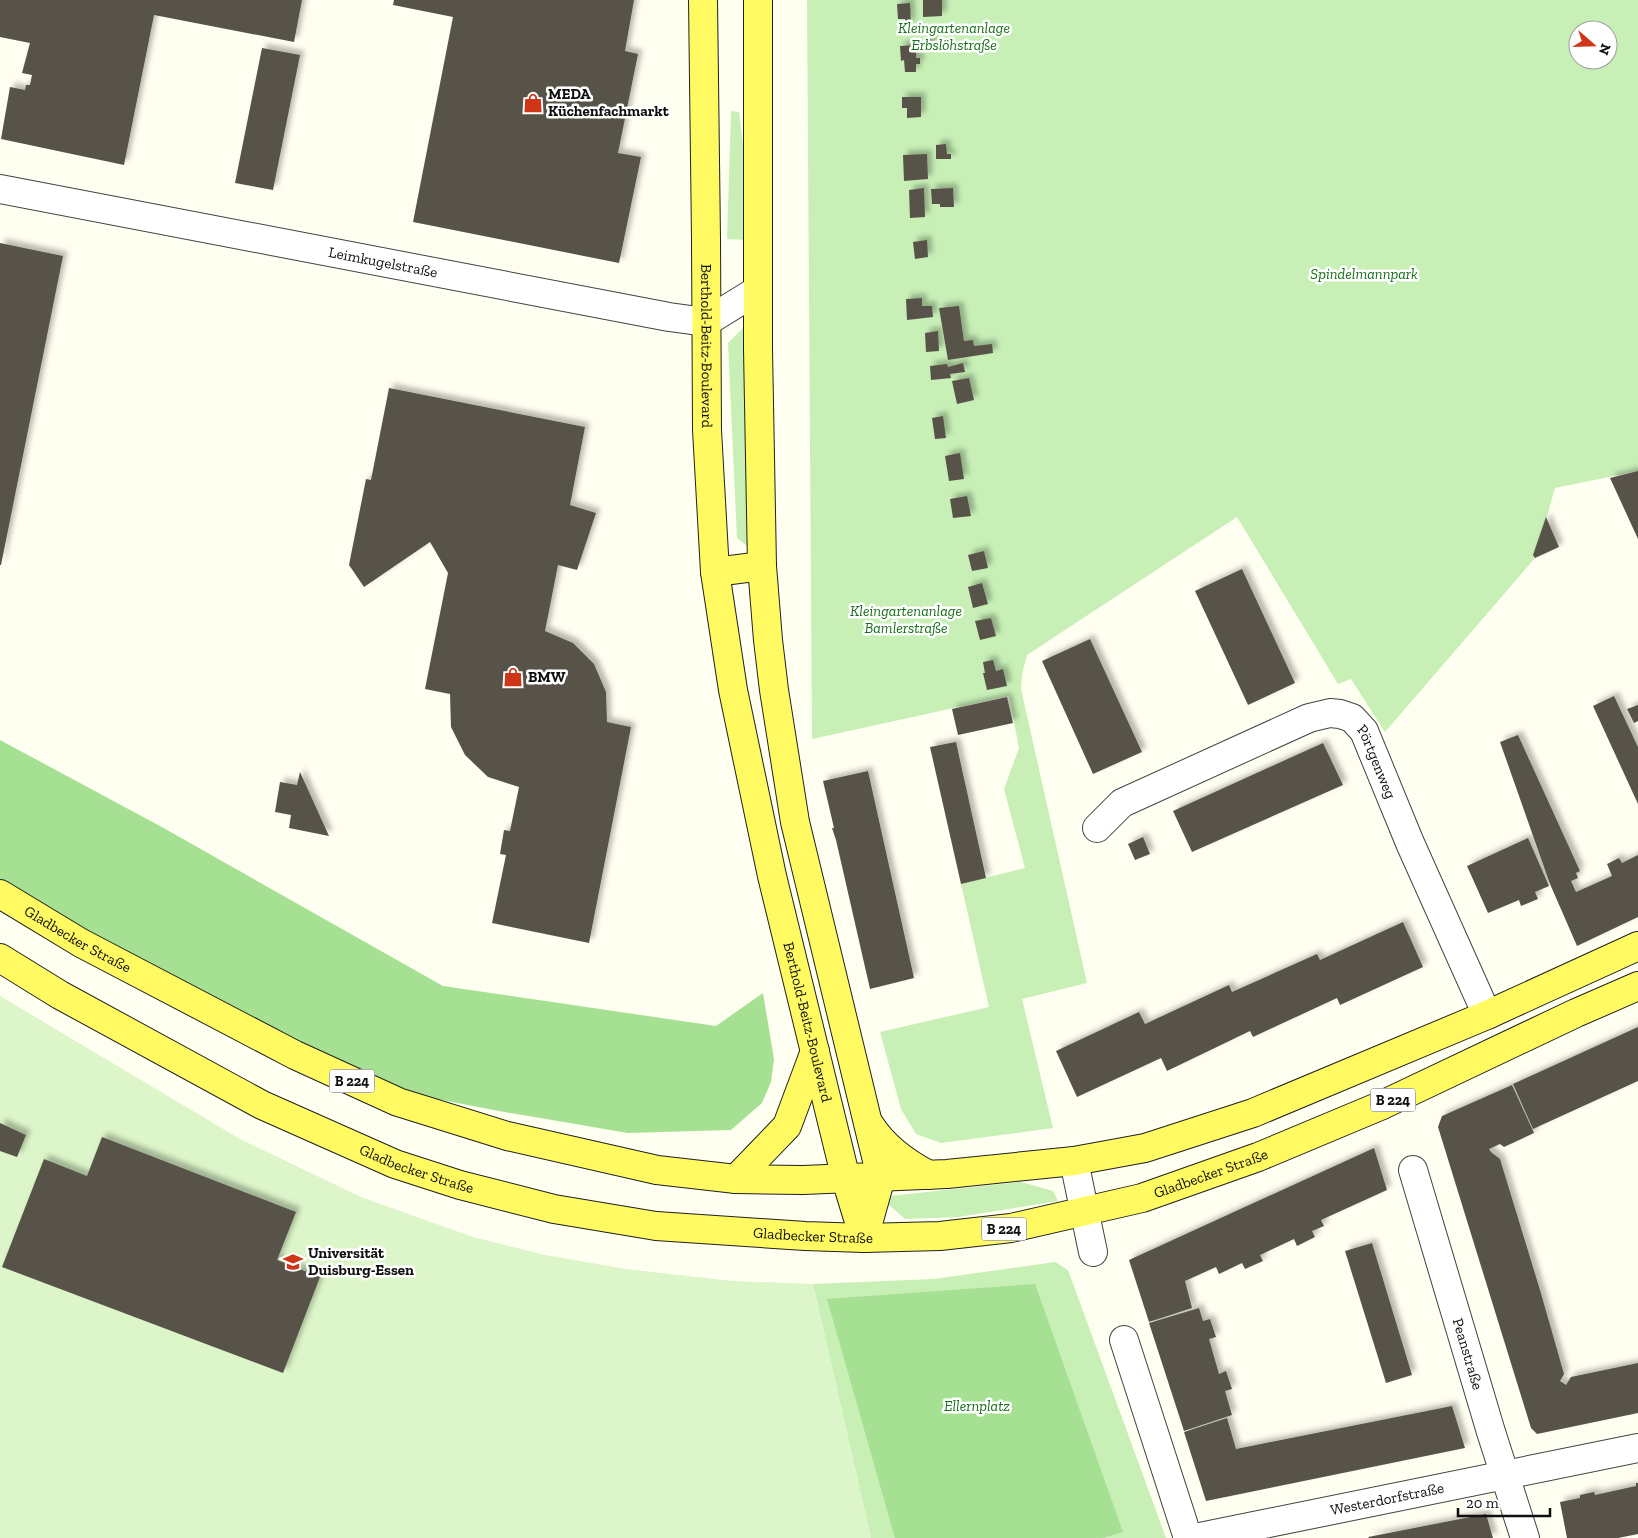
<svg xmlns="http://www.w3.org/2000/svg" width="1638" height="1538" font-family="'Zilla Slab',serif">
<defs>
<filter id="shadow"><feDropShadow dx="4.5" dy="-4.5" stdDeviation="2.5" flood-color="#0004"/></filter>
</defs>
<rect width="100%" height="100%" fill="#fffff1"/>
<!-- green -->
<g fill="#c7efb6" fill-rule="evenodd">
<path d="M 807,0 L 1638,0 L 1638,471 L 1555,488 L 1535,558 L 1385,732 L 1351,679 L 1338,684 L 1237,517 L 1027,655 L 1022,674 L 1021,689 L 1087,983 L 1022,999 L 1053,1128 L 941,1143 L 916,1134 L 901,1109 L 880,1032 L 989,1007 L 961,884 L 1025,868 L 1004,789 L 1019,748 L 1009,696 L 812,739 ZM 1578,30 L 1608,30 L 1608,60 L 1578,60 Z"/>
<path d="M 731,111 L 739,112 L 747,178 L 747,240 L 727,239 Z"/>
<path d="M 747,324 L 752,550 L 737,538 L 728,343 Z"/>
<path d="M 1021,1182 L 1053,1191 L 1058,1201 L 958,1217 L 905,1219 L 880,1197 Z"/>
<path d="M 1055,1262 L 1068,1270 L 1166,1538 L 871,1538 L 813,1284 L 934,1279 Z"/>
</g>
<!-- forest -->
<g fill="#a6e193">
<path d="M 0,740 L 160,826 L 443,986 L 716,1026 L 763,993 L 774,1059 L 771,1082 L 762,1103 L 731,1130 L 628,1133 L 499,1111 L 400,1092 L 300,1047 L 0,887 Z"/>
<path d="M 1035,1284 L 1123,1532 L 1103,1538 L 895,1538 L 827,1299 Z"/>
</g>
<!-- pitch -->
<path fill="#dcf5c9" d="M 0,996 L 240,1139 L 361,1197 L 473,1237 L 545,1255 L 626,1269 L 732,1281 L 813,1284 L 871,1538 L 0,1538 Z"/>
<!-- building -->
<g fill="#59534a" filter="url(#shadow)">
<path d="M 0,0 L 302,0 L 294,42 L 154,15 L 124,165 L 1,139 L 10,87 L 25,90 L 26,85 L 30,85 L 32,75 L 22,73 L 30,43 L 0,37 Z"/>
<path d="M 394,0 L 634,0 L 625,51 L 638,54 L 618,153 L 641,157 L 619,263 L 413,222 L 453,17 L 393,5 Z"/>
<path d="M 923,0 L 942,0 L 942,16 L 923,17 Z"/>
<path d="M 910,3 L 911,24 L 906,25 L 905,19 L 898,19 L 897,4 Z"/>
<path d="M 931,38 L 932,49 L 924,49 L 923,39 Z"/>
<path d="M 916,45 L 916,58 L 920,58 L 920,64 L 916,64 L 916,72 L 905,72 L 904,60 L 901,61 L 900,46 Z"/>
<path d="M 262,48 L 300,55 L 273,190 L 235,183 Z"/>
<path d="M 902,97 L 921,97 L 921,117 L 907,118 L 907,108 L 902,108 Z"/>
<path d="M 946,144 L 947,154 L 951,154 L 951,159 L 936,159 L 936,145 Z"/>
<path d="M 927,154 L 928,179 L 904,181 L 903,155 Z"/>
<path d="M 924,188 L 925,217 L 910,218 L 909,190 Z"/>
<path d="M 953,188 L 954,207 L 940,207 L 940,204 L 932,204 L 931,189 Z"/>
<path d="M 927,240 L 928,257 L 915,259 L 913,242 Z"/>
<path d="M 0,243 L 63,256 L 1,565 L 0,565 Z"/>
<path d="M 922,298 L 922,306 L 932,306 L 933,317 L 907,320 L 906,299 Z"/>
<path d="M 959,306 L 964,341 L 973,340 L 974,346 L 992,344 L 993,353 L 948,360 L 939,308 Z"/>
<path d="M 938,331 L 939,351 L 926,352 L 925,333 Z"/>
<path d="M 963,363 L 965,372 L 950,374 L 951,378 L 931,380 L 930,366 L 947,364 L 948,367 Z"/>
<path d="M 969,378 L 974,400 L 957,404 L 952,381 Z"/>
<path d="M 389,388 L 585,427 L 570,505 L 596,513 L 577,570 L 558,565 L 545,631 L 573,643 L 594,664 L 606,692 L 607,722 L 631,727 L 589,943 L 492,923 L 506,855 L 500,854 L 504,830 L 510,831 L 519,787 L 488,777 L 465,755 L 451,727 L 450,694 L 425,689 L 448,573 L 430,542 L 364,587 L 349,565 L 366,479 L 371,480 Z"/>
<path d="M 943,416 L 946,438 L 935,439 L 932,418 Z"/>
<path d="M 960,453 L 964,479 L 949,481 L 945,456 Z"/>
<path d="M 1638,471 L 1638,539 L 1610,478 Z"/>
<path d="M 967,496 L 971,516 L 953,518 L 950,499 Z"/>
<path d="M 1546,517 L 1559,547 L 1535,558 L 1533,555 Z"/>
<path d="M 984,551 L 988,568 L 972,571 L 968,555 Z"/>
<path d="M 1242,569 L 1295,683 L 1248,705 L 1195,591 Z"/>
<path d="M 982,583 L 988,604 L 973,608 L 968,587 Z"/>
<path d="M 991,618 L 996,636 L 980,640 L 975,621 Z"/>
<path d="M 1090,639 L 1142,752 L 1093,774 L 1042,661 Z"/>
<path d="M 993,660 L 996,671 L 1003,669 L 1007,686 L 987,690 L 983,673 L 985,673 L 983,662 Z"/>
<path d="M 1614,696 L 1638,747 L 1638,804 L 1593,706 Z"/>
<path d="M 1007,697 L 1013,723 L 958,735 L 952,709 Z"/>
<path d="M 1638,705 L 1638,721 L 1634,723 L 1627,709 Z"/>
<path d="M 1518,735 L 1580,871 L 1576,873 L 1578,878 L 1571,881 L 1576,892 L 1612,876 L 1607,864 L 1619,858 L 1622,863 L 1638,855 L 1638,917 L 1577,946 L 1550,884 L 1500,742 Z"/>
<path d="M 956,742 L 986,878 L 961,884 L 930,747 Z"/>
<path d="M 1323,743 L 1343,785 L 1192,852 L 1173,811 Z"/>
<path d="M 868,771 L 914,978 L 870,989 L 836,840 L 832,828 L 834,828 L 823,781 Z"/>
<path d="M 300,772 L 329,836 L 289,828 L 291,815 L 275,812 L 280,782 L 297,785 Z"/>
<path d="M 1143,837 L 1150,854 L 1135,860 L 1128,844 Z"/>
<path d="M 1528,838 L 1549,886 L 1535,892 L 1538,899 L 1521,906 L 1519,900 L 1488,913 L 1467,866 Z"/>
<path d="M 1403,922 L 1423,967 L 1340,1005 L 1337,998 L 1253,1037 L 1250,1031 L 1167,1071 L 1161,1058 L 1077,1097 L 1056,1051 L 1139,1012 L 1145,1024 L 1229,985 L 1232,992 L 1317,954 L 1320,960 Z"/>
<path d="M 1638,1027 L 1638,1081 L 1533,1129 L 1513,1084 Z"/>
<path d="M 1512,1085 L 1534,1133 L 1504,1147 L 1500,1144 L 1489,1149 L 1491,1152 L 1500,1159 L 1540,1290 L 1564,1374 L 1560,1381 L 1566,1385 L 1571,1377 L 1638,1363 L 1638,1413 L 1537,1434 L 1531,1428 L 1438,1127 L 1442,1116 Z"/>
<path d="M 0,1123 L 26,1135 L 17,1157 L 0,1151 Z"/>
<path d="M 102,1137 L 296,1212 L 277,1260 L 320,1277 L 283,1373 L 2,1267 L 44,1159 L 87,1176 Z"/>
<path d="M 1374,1148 L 1387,1190 L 1321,1220 L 1324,1226 L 1312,1231 L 1315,1237 L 1297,1246 L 1294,1239 L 1260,1255 L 1263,1261 L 1245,1269 L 1242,1263 L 1219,1274 L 1216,1267 L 1185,1281 L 1192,1308 L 1149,1322 L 1129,1260 Z"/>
<path d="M 1372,1243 L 1412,1375 L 1386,1383 L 1345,1251 Z"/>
<path d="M 1199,1308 L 1203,1321 L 1210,1319 L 1216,1337 L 1209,1339 L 1219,1374 L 1226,1371 L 1232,1389 L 1225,1391 L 1232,1415 L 1184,1431 L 1149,1323 Z"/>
<path d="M 1452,1406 L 1465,1448 L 1206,1501 L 1184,1432 L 1227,1418 L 1236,1449 Z"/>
<path d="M 1636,1483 L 1638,1483 L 1638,1534 L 1618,1538 L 1567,1538 L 1560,1502 L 1580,1498 L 1580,1495 L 1594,1492 L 1595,1495 L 1636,1486 Z"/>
<path d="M 1486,1514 L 1493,1538 L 1369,1538 L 1368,1537 Z"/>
</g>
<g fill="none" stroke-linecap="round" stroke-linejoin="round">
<defs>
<g id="minor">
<path id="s1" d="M 0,189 L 669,317 L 706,322 L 758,290"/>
<path id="s2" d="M 1097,828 L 1122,803 L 1309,718 L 1330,713 L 1340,714 L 1352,718 L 1364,731 L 1410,843 L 1487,1015"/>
<path d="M 1074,1161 L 1093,1252"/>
<path id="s3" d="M 1413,1170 L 1491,1432 L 1525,1538"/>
<path d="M 1124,1340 L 1188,1538"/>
<path id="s4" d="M 1195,1538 L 1638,1448"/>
</g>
<g id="major">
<path id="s5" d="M 703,0 L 706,239 L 707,430 L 715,572 L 733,690 L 772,876 L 846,1179 L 864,1238"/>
<path d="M 758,0 L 758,349 L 762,566 L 768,640 L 774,690 L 795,822 L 881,1177 L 864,1238"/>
<path d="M 715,572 L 762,566"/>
<path id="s6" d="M 0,894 L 81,943 L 295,1055 L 398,1102 L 507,1136 L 657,1170 L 736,1179 L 803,1180 L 947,1174 L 1074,1161 L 1145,1148 L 1253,1113 L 1487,1015 L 1638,946"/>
<path id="s7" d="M 0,958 L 60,995 L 262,1105 L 395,1164 L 460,1185 L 554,1209 L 656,1226 L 805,1236 L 864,1238 L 940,1236 L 1011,1228 L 1142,1198 L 1258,1157 L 1380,1106 L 1576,1013 L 1638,986"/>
<path d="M 870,1125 C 884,1147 906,1163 929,1175"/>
<path d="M 736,1179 L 787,1126 L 815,1051"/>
</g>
</defs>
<!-- minor casing -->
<use href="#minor" stroke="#424242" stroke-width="30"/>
<!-- major casing -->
<use href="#major" stroke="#202020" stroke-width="30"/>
<!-- minor -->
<use href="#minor" stroke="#fff" stroke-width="28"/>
<!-- major -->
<use href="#major" stroke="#fffa61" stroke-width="28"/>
</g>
<!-- icons -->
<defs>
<symbol id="shop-bare" viewBox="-9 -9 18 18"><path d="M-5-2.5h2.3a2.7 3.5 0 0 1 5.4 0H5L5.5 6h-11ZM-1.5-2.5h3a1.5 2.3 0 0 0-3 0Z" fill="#cf3517" stroke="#fff" stroke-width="2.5" paint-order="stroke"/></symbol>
<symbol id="university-bare" viewBox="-9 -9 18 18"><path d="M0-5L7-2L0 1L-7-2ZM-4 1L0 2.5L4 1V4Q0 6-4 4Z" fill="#cf3517" stroke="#fff" stroke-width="2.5" paint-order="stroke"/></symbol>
</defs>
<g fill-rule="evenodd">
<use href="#shop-bare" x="519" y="89" width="28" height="28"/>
<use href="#shop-bare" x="499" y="663" width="28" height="28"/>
<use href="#university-bare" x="279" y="1248" width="28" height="28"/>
</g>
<g text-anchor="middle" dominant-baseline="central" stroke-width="5" stroke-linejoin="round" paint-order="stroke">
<!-- shield labels -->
<g fill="#fff" stroke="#575757" stroke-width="1">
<rect x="329.5" y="1069.5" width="45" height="23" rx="4"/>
<rect x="1370.5" y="1088.5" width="45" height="23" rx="4"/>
<rect x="981.5" y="1217.5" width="45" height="23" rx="4"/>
</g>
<g font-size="14" font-weight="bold" fill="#0f0f0f">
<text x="352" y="1081">B 224</text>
<text x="1393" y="1100">B 224</text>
<text x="1004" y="1229">B 224</text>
</g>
<!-- park labels -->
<g font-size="15" font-style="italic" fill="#176f18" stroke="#fff">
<text x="954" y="28">Kleingartenanlage<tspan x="954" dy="17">Erbslöhstraße</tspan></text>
<text x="1364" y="274">Spindelmannpark</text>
<text x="906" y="611">Kleingartenanlage<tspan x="906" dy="17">Bamlerstraße</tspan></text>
<text x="977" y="1406">Ellernplatz</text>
</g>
<!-- poi labels -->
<g font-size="15" font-weight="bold" fill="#0f0f0f" stroke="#fff" text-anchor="start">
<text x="548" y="94">MEDA<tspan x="548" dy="17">Küchenfachmarkt</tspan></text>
<text x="528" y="677">BMW</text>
<text x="308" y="1253">Universität<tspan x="308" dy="17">Duisburg-Essen</tspan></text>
</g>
<!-- street labels -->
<g font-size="15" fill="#0f0f0f" stroke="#fff">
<text stroke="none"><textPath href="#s1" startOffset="390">Leimkugelstraße</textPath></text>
<text stroke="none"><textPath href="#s5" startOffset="346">Berthold-Beitz-Boulevard</textPath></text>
<text stroke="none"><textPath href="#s2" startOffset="336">Pörtgenweg</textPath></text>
<text stroke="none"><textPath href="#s6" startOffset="90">Gladbecker Straße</textPath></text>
<text stroke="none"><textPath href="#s5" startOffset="1032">Berthold-Beitz-Boulevard</textPath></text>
<text stroke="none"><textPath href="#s7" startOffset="468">Gladbecker Straße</textPath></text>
<text stroke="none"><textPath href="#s7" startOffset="1278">Gladbecker Straße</textPath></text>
<text stroke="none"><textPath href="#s7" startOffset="872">Gladbecker Straße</textPath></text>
<text stroke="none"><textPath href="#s3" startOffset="192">Peanstraße</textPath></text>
<text stroke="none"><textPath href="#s4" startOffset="196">Westerdorfstraße</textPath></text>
</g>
</g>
<!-- north arrow -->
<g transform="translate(1593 45) rotate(110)"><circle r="24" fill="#ffffff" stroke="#9f9f9f"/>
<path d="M0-4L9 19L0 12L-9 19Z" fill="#cf3517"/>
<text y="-8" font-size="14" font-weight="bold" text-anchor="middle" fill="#0f0f0f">N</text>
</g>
<!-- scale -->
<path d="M1458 1508v8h92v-8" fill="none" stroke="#0f0f0f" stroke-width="2.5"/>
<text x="1466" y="1508" font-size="15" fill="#0f0f0f" stroke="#ffffff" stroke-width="4" paint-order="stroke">20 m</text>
</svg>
